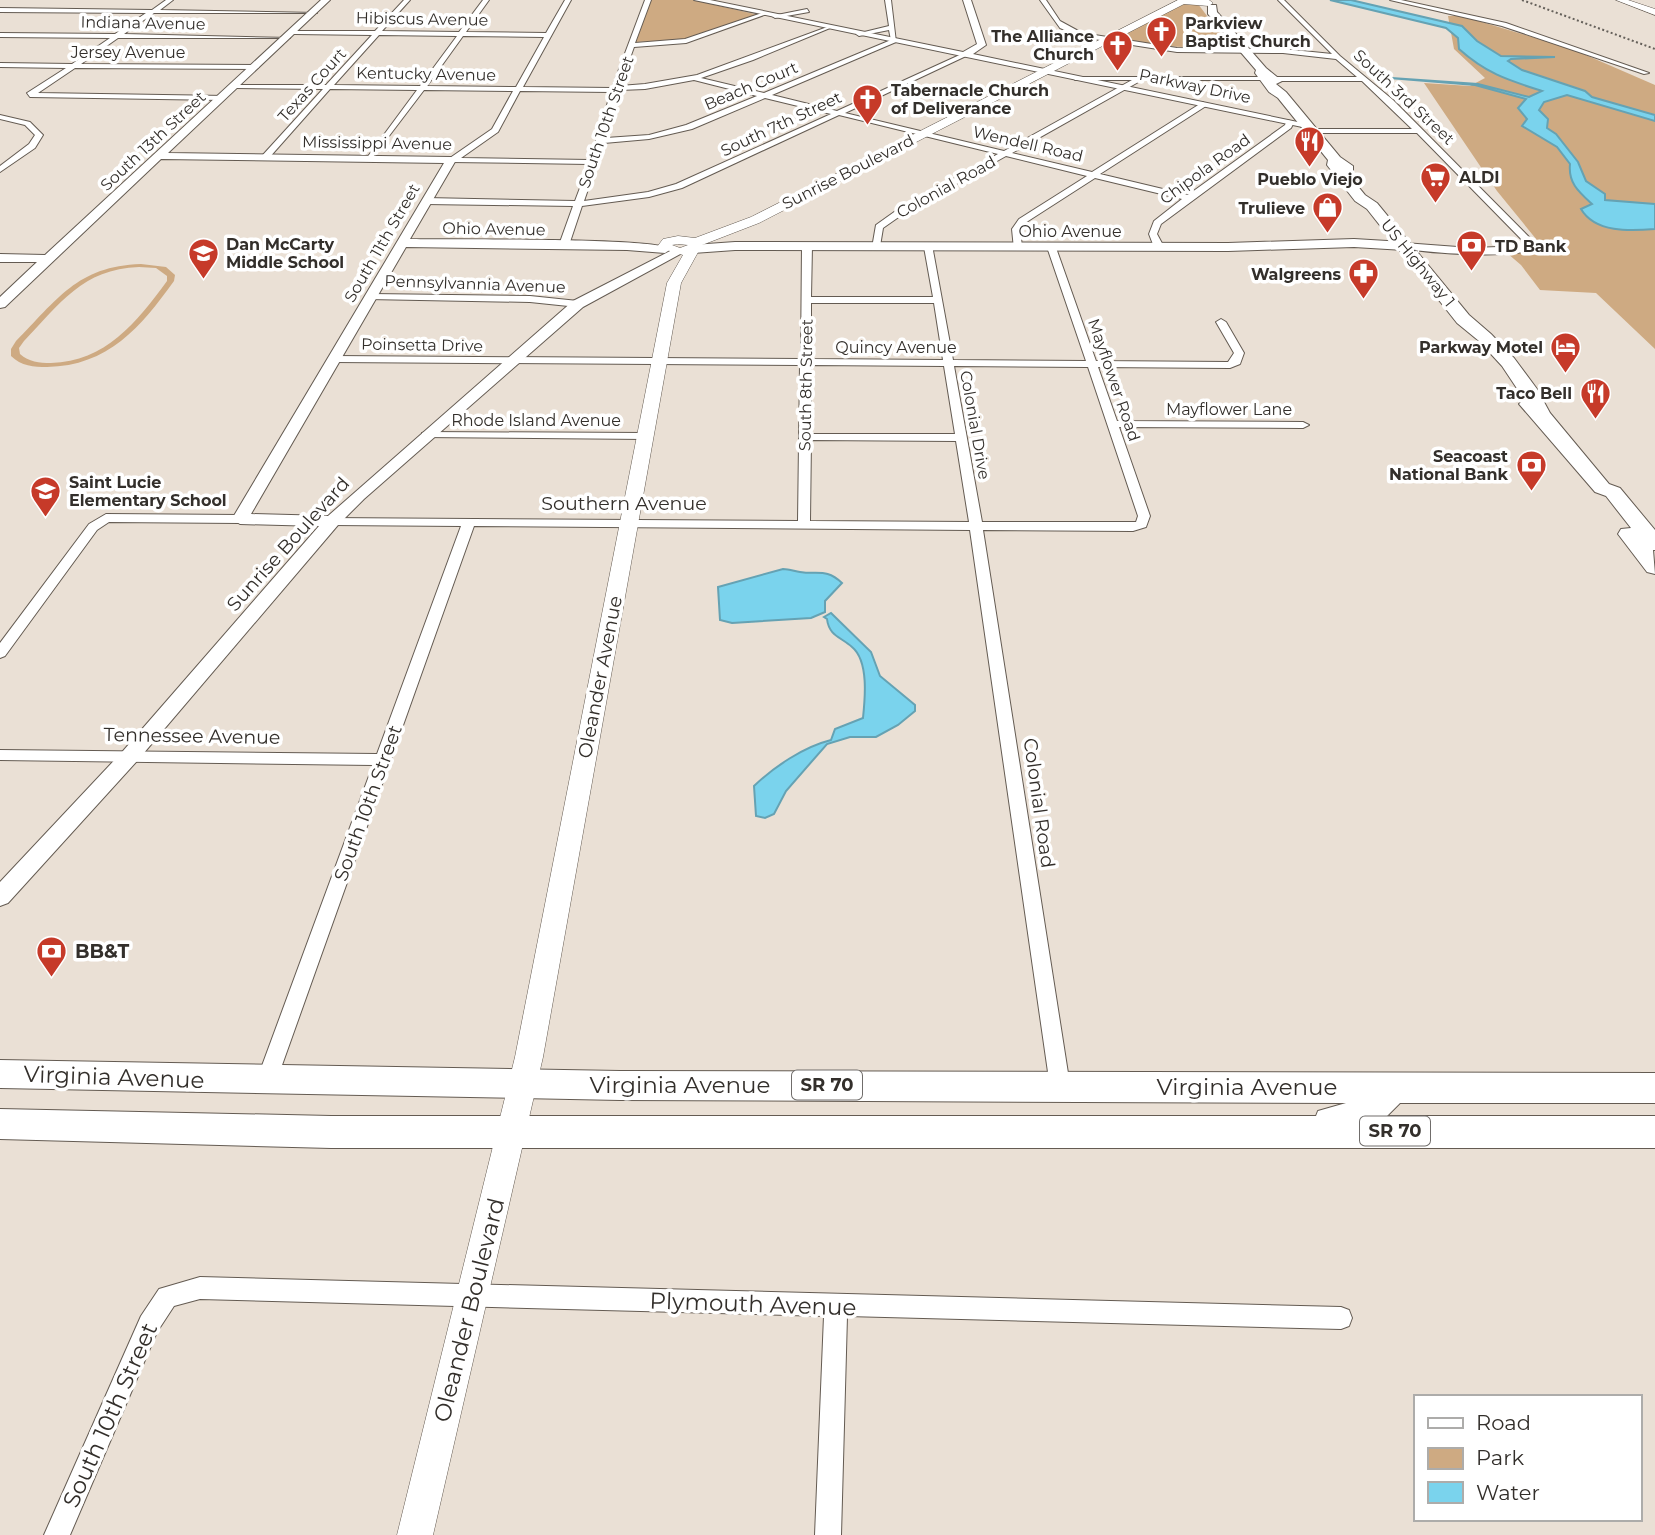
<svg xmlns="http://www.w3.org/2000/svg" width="1655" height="1535" font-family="Montserrat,sans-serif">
<rect width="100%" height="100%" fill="#eae0d5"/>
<!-- green -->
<g fill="#ceaa82" fill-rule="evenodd">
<path d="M 651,0 L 693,0 L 759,15 L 683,40 L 636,42 Z"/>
<path d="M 1188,0 L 1195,0 L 1232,49 L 1159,46 L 1113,40 Z"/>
<path d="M 1448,16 L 1462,16 L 1572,49 L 1655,85 L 1655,349 L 1596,293 L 1540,290 L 1521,265 L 1500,247 L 1541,245 L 1497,191 L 1424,83 L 1470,86 L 1485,78 L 1454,49 Z"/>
<path d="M 141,264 L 166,267 L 175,275 L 174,281 C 141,327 108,366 47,367 C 34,367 21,366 11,356 L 11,349 L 16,341 C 57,300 77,266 141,264 ZM 139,267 L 156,268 L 167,276 L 167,281 C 137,322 105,362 51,363 C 39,363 29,362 20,354 L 19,348 L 24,341 C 60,304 82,269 139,267 Z"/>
</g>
<!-- water -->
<g fill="#7ad3ed" stroke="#65a2b3" stroke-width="2">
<path d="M 1330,0 L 1351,0 L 1462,26 L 1477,41 L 1501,56 L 1555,57 L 1511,59 L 1508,61 L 1522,70 L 1585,91 L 1592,97 L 1655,115 L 1655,121 L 1567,95 L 1544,102 L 1539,110 L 1548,119 L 1547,128 L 1556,134 L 1578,162 L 1586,181 L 1605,194 L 1605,200 L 1655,204 L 1655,229 C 1630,231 1595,233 1581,209 L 1592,204 C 1579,192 1568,183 1570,164 L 1557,147 L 1522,126 L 1527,119 L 1518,108 L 1526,99 L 1475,85 L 1377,77 L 1478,84 L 1529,97 L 1542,91 C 1508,80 1487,74 1459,49 L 1458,38 L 1446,28 Z"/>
<path d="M 783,569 C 789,569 794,571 800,572 C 818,575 826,568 842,583 L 825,601 L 825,612 L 811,618 L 732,623 L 720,620 L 718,587 Z"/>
<path d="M 831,613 L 871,652 L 880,676 L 915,705 L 915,711 L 898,725 L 876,737 L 850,737 L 827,744 L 786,791 L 774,814 L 765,818 L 756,816 L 754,786 C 774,767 803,747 831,740 L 835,729 L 863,718 C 865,699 869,661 852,647 C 841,637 829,636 827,619 L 824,617 Z"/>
</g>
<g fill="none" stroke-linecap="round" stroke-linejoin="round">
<defs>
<g id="minor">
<path d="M 166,0 L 173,0 L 160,10 L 317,13 L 154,13 L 124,34 L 290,38 L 118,38 L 81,64 L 256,65 L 259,67 L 256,69 L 75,68 L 38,93 L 226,96 L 223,100 L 30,97 L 27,93 L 66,68 L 0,67 L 0,63 L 72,64 L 110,38 L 0,37 L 0,33 L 115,34 L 146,13 L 0,12 L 0,8 L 152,10 Z"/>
<path d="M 404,0 L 410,0 L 382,31 L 459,32 L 483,0 L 489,0 L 466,32 L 546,33 L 565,0 L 571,0 L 523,87 L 612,88 L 645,0 L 651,0 L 635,43 L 685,39 L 762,13 L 767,14 L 686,43 L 634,47 L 620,86 L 645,84 L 697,75 L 830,26 L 830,28 L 753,60 L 701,78 L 764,93 L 891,40 L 889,30 L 859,36 L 856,34 L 889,26 L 885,0 L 891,0 L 896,42 L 772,95 L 837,111 L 964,53 L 966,56 L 845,113 L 1004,151 L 1132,80 L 1075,80 L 1073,77 L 1266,77 L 1264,80 L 1142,80 L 1012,153 L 1092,172 L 1203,102 L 1206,106 L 1100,174 L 1188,195 L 1285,125 L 1287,120 L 1294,122 L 1291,128 L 1161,224 L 1157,234 L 1164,247 L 1159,250 L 1154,247 L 1149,234 L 1154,221 L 1182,199 L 1095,178 L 1025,223 L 1020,229 L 1022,247 L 1014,249 L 1012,229 L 1019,219 L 1087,176 L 1006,156 L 903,214 L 883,228 L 880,246 L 872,248 L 876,225 L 897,210 L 998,154 L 839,115 L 682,188 L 649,197 L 582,206 L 569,245 L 564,248 L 559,245 L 573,206 L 426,204 L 422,201 L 426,198 L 575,201 L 589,164 L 451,162 L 447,160 L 492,129 L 513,91 L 424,90 L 370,161 L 366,159 L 417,90 L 330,89 L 268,159 L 261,157 L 323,89 L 236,88 L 234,85 L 326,85 L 372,35 L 294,34 L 292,31 L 375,31 ZM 379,35 L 457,36 L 420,86 L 334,85 ZM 463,36 L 544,37 L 516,87 L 427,86 ZM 694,80 L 757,96 L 686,125 L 649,135 L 606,138 L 620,90 L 645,89 ZM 520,91 L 611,92 L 590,160 L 461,158 L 498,132 ZM 765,98 L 831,114 L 676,184 L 648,192 L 584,201 L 604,143 L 649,139 L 692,129 Z"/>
<path d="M 1040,0 L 1046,0 L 1060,21 L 1082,33 L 1177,48 L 1283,49 L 1332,54 L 1278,0 L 1284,0 L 1340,56 L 1393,100 L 1539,247 C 1517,260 1428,253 1401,248 L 1399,246 L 1404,243 L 1471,248 L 1528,246 L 1417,133 L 1308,133 L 1311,129 L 1412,129 L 1362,81 L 1274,81 L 1271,79 L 1274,77 L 1357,77 L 1336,59 L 1283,53 L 1177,52 L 1081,37 L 1060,28 Z"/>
<path d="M 1390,0 L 1401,0 L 1506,23 L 1649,73 L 1644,74 L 1502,26 Z"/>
<path d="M 807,9 L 809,12 L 775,18 L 772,16 Z"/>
<path d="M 0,115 L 30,122 L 43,135 L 35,148 L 0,172 L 0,166 L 29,144 L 35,135 L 25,125 L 0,119 Z"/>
<path d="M 807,243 L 812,246 L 811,297 L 933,297 L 924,247 L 932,245 L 953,360 L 1086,361 L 1047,247 L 1055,245 L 1096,361 L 1228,362 L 1234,353 L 1216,322 L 1221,319 L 1226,322 L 1244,353 L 1240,364 L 1230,368 L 1098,367 L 1117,421 L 1303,422 L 1309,425 L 1303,428 L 1119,427 L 1150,516 L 1146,527 L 1133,531 L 983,530 L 1070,1086 L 1067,1092 L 1060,1095 L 1053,1092 L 1050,1086 L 970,530 L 474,526 L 276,1082 L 273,1088 L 266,1091 L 259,1088 L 256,1082 L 373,765 L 0,760 L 0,750 L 377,754 L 461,526 L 332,525 L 328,524 L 328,518 L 798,521 L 800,365 L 334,362 L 329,359 L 334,356 L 801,359 L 802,246 ZM 811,303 L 934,303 L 943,360 L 811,359 ZM 811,365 L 944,366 L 955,434 L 811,434 ZM 954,366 L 1088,367 L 1138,516 L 1136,522 L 982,522 ZM 811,440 L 956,441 L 969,522 L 810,521 Z"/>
<path d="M 371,294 L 530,296 L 578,301 L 583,304 L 578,307 L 530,302 L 368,299 L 366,297 Z"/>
<path d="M 426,432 L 645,433 L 651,436 L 645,439 L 422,437 L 422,433 Z"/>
<path d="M 106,514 L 240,515 L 246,519 L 240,523 L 109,522 L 97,530 L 5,656 L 0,658 L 0,643 L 89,524 Z"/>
<path d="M 200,1277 L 1341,1307 L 1349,1310 L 1352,1318 L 1349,1326 L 1341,1329 L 847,1316 L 841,1535 L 815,1535 L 824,1316 L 200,1299 L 174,1306 L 157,1332 L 70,1535 L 44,1535 L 141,1316 L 159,1289 Z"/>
</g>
<g id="tertiary">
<path d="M 321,0 L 330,0 L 168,153 L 451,157 L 456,160 L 410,239 C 445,240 656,237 671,249 L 665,253 L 627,250 L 406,247 L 251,514 L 328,516 L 573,301 L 674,249 L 684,252 L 583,307 L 364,499 L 338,525 L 137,761 L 8,903 L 0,906 L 0,882 L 123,751 L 319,526 L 240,524 L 232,519 L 444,163 L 161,159 L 5,307 L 0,308 L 0,297 L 37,262 L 0,262 L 0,254 L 45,255 Z"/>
<path d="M 694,0 L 710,0 L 963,52 L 977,44 L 963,0 L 971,0 L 986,45 L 973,54 L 1312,125 L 1307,128 Z"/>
<path d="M 1354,239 L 1404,242 L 1410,246 L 1404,250 L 1354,247 L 1228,251 L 735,250 L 693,253 L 687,249 L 693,245 L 735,242 L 1228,243 Z"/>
</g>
<g id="secondary">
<path d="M 1178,0 L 1209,0 L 1213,3 L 1209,6 L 1184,4 L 759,223 L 702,245 L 681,283 L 543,1057 L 433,1535 L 397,1535 L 515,1057 L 667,283 L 683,255 L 657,247 L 663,239 L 678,236 L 695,238 L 751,217 ZM 678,244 L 688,245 L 680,248 L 672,245 Z"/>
<path d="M 1616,0 L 1628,0 L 1655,9 L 1655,15 Z"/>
</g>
<g id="primary">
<path d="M 1208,5 L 1216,5 L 1217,12 L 1266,68 L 1282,81 L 1276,84 L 1286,92 L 1340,157 L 1353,166 L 1353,172 L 1347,173 L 1365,195 L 1377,203 L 1469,315 L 1491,334 L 1514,358 L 1537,389 L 1550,413 L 1609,484 L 1620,488 L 1655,530 L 1655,550 L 1653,550 L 1655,574 L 1647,572 L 1618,534 L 1621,529 L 1631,528 L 1606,496 L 1595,492 L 1519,404 L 1524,399 L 1502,366 L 1479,341 L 1457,323 L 1367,209 L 1355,201 L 1327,165 L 1328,160 L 1278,98 L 1269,92 L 1255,73 L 1256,70 L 1208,14 Z"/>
<path d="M 0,1060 L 620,1071 L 1655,1073 L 1655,1103 L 1400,1103 L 1387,1116 L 1655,1116 L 1655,1148 L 331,1148 L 0,1139 L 0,1109 L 331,1116 L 1316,1116 L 1318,1111 L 1346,1103 L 620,1100 L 0,1088 Z"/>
</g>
</defs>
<!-- minor casing -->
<use href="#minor" stroke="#645b52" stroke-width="2"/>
<!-- tertiary casing -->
<use href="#tertiary" stroke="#645b52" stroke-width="2"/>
<!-- secondary casing -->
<use href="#secondary" stroke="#645b52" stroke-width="1"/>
<!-- primary casing -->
<use href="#primary" stroke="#645b52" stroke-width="2"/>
<!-- minor -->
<use href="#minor" fill="#fff" fill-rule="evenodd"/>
<!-- tertiary -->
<use href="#tertiary" fill="#fff" fill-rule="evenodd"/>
<!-- secondary -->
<use href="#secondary" fill="#fff" fill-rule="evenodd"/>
<!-- primary -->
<use href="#primary" fill="#fff" fill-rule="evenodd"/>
<!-- rail -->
<path stroke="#65605a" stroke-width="2" stroke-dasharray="2 2.5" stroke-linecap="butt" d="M 1522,0 L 1655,49"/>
</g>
<!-- icons -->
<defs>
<symbol id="church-pin" viewBox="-11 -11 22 30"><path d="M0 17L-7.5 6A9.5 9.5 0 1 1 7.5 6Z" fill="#c63a29" stroke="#fff"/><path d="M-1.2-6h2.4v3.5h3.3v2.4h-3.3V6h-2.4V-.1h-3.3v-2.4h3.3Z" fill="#fff"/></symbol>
<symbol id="restaurant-pin" viewBox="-11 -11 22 30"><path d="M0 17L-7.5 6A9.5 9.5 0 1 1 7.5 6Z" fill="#c63a29" stroke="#fff"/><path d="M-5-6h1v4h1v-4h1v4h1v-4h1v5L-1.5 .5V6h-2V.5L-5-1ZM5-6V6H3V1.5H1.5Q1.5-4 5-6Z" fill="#fff"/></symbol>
<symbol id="supermarket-pin" viewBox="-11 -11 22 30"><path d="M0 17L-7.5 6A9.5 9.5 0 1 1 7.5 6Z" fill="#c63a29" stroke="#fff"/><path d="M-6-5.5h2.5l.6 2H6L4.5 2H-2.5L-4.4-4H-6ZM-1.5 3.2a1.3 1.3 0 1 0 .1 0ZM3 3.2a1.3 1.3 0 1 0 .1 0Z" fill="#fff"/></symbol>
<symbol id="shop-pin" viewBox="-11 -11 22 30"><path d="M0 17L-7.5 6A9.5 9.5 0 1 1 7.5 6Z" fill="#c63a29" stroke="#fff"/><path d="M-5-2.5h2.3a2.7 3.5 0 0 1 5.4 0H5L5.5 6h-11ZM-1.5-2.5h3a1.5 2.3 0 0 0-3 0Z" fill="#fff"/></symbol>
<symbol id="bank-pin" viewBox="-11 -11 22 30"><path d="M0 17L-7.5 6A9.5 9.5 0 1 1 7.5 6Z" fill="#c63a29" stroke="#fff"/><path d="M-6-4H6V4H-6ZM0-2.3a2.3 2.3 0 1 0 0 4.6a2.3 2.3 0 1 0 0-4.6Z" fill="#fff"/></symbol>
<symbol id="school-pin" viewBox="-11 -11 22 30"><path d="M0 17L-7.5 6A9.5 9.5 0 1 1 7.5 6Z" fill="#c63a29" stroke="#fff"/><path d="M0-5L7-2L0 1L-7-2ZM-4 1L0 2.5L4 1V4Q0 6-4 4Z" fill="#fff"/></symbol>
<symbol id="pharmacy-pin" viewBox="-11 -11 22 30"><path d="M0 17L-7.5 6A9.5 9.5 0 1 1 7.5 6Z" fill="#c63a29" stroke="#fff"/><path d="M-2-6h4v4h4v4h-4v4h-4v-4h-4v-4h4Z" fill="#fff"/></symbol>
<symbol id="hotel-pin" viewBox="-11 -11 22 30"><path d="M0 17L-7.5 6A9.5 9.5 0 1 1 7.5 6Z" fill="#c63a29" stroke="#fff"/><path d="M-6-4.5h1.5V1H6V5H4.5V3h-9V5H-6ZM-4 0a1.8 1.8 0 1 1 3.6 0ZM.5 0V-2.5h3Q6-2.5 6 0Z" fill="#fff"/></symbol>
</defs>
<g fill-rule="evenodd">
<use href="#church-pin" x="1144" y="14" width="35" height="47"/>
<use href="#church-pin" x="1100" y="28" width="35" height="47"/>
<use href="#church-pin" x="850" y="82" width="35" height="47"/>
<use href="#restaurant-pin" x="1292" y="124" width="35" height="47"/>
<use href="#supermarket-pin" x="1418" y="160" width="35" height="47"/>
<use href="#shop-pin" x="1310" y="190" width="35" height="47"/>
<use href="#bank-pin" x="1454" y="228" width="35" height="47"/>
<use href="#school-pin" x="186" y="236" width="35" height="47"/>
<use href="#pharmacy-pin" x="1346" y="256" width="35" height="47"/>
<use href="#hotel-pin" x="1548" y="330" width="35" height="47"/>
<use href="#restaurant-pin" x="1578" y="376" width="35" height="47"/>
<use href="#bank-pin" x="1514" y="448" width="35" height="47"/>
<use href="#school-pin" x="28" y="474" width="35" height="47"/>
<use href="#bank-pin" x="34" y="934" width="35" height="47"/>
</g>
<g text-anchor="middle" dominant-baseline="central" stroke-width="7" stroke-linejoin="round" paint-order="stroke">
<!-- far-street labels -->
<g font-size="16" fill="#332f2b" stroke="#fff">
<text transform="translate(422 19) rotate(1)">Hibiscus Avenue</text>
<text transform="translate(143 23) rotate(1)">Indiana Avenue</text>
<text x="128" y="52">Jersey Avenue</text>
<text transform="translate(426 74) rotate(1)">Kentucky Avenue</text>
<text transform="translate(312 85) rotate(-48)">Texas Court</text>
<text transform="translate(751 86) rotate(-23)">Beach Court</text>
<text transform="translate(1195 86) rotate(12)">Parkway Drive</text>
<text transform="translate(1404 97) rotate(43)">South 3rd Street</text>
<text transform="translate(606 122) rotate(-71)">South 10th Street</text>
<text transform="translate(781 124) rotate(-25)">South 7th Street</text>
<text transform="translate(153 141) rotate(-43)">South 13th Street</text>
<text transform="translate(377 143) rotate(1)">Mississippi Avenue</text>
<text transform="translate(1028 144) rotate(13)">Wendell Road</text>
<text transform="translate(1205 169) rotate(-36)">Chipola Road</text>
<text transform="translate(848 172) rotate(-27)">Sunrise Boulevard</text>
<text transform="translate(946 187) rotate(-29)">Colonial Road</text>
<text transform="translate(494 229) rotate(1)">Ohio Avenue</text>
<text x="1070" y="231">Ohio Avenue</text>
<text transform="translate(382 243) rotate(-60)">South 11th Street</text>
<text transform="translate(1418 263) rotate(51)">US Highway 1</text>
<text transform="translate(475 284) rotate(2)">Pennsylvannia Avenue</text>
<text transform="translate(422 345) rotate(1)">Poinsetta Drive</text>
<text x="896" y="347">Quincy Avenue</text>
<text transform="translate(1114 380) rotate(71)">Mayflower Road</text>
<text transform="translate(806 385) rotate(-89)">South 8th Street</text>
<text x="1229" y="409">Mayflower Lane</text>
<text x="536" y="420">Rhode Island Avenue</text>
<text transform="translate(975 425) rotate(80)">Colonial Drive</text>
</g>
<!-- far-poi labels -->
<g font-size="16" font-weight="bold" fill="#332f2b" stroke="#fff" text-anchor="start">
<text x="1185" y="23">Parkview<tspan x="1185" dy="18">Baptist Church</tspan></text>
<text x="1094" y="36" text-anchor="end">The Alliance<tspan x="1094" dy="18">Church</tspan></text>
<text x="891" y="90">Tabernacle Church<tspan x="891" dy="18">of Deliverance</tspan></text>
<text x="1459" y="177">ALDI</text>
<text x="1310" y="179" text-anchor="middle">Pueblo Viejo</text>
<text x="1305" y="208" text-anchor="end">Trulieve</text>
<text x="226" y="244">Dan McCarty<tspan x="226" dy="18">Middle School</tspan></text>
<text x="1495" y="246">TD Bank</text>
<text x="1341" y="274" text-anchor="end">Walgreens</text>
<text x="1543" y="347" text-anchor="end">Parkway Motel</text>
<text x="1572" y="393" text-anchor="end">Taco Bell</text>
<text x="1508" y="456" text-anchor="end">Seacoast<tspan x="1508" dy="18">National Bank</tspan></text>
<text x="69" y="482">Saint Lucie<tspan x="69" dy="18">Elementary School</tspan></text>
</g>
<!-- shield labels -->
<g fill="#fff" stroke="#706d6b" stroke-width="2">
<rect x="792" y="1070.5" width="70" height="29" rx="5"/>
<rect x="1360" y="1116.5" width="70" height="29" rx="5"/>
</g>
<g font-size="18" font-weight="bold" fill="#332f2b">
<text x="827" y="1085">SR 70</text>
<text x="1395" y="1131">SR 70</text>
</g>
<!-- street labels -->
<g font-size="19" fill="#332f2b" stroke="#fff">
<text x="624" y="503">Southern Avenue</text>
<text transform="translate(288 544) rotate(-48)">Sunrise Boulevard</text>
<text transform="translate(600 677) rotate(-79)">Oleander Avenue</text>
<text transform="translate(192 736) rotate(1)">Tennessee Avenue</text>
<text transform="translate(368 803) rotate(-70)">South 10th Street</text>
<text transform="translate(1039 803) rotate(82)">Colonial Road</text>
</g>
<!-- poi labels -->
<g font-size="19" font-weight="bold" fill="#332f2b" stroke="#fff" text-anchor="start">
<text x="75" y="951">BB&amp;T</text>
</g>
<!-- near-street labels -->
<g font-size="23" fill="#332f2b" stroke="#fff">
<text transform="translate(114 1077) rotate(2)">Virginia Avenue</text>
<text x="680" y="1085">Virginia Avenue</text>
<text x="1247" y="1087">Virginia Avenue</text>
<text transform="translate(753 1304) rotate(2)">Plymouth Avenue</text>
<text transform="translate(469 1310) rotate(-76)">Oleander Boulevard</text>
<text transform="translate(110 1415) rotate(-66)">South 10th Street</text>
</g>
</g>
<!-- legend -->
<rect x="1414" y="1395" width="228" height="126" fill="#ffffff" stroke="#adacaa" stroke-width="2"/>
<rect x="1428" y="1418" width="35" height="10" fill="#ffffff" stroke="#adacaa" stroke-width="2"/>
<text x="1476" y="1430" font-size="21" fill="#332f2b">Road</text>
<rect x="1428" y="1448" width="35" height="21" fill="#ceaa82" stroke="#adacaa" stroke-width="2"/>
<text x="1476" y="1465" font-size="21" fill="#332f2b">Park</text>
<rect x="1428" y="1482" width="35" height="21" fill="#7ad3ed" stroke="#adacaa" stroke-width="2"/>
<text x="1476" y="1500" font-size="21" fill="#332f2b">Water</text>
</svg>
